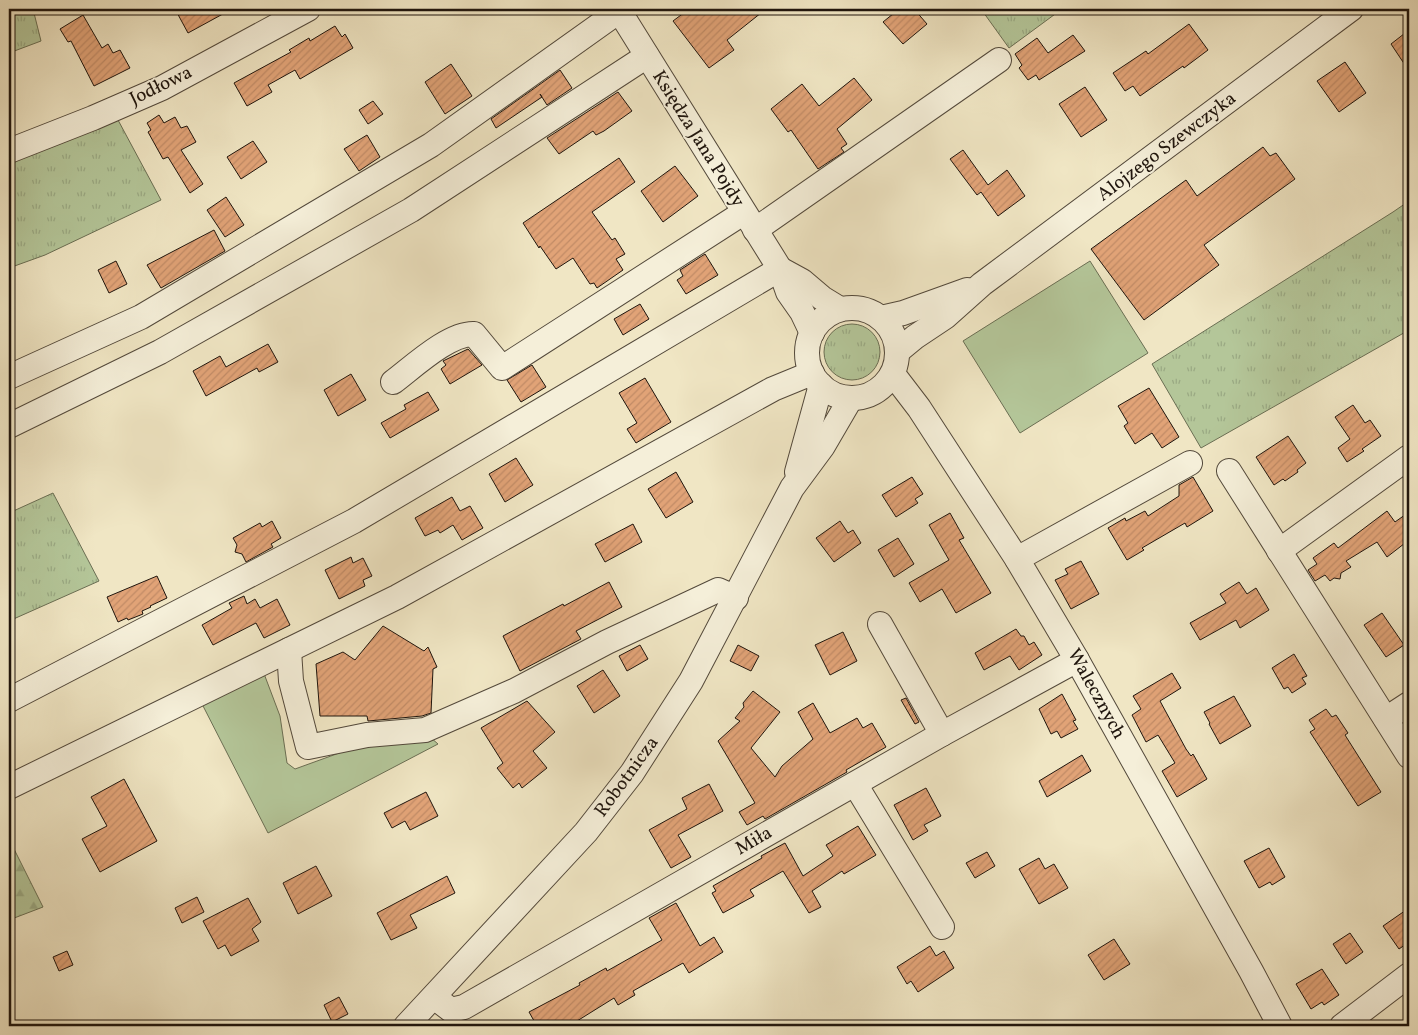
<svg xmlns="http://www.w3.org/2000/svg" width="1418" height="1035" font-family="Vollkorn,serif">
<defs>
<pattern id="grass-tufts" width="24" height="20" patternUnits="userSpaceOnUse" patternTransform="scale(1.25)"><rect width="24" height="20" fill="#b4c699"/><path d="M3 7l-1-3M5 7V3M7 7l1-3M15 17l-1-3M17 17v-4M19 17l1-3" fill="none" stroke="#9aa983"/></pattern>
<pattern id="forest-firs" width="22" height="20" patternUnits="userSpaceOnUse" patternTransform="scale(1.25)"><rect width="22" height="20" fill="#b4c699"/><path d="M5 1l3.5 6h-7zM16 11l3.5 6h-7z" fill="#9aa983"/></pattern>
<pattern id="building-hatch" width="6" height="6" patternUnits="userSpaceOnUse" patternTransform="scale(1.25)"><rect width="6" height="6" fill="#e1a377"/><path d="M-1 1l2-2M0 6l6-6M5 7l2-2" fill="none" stroke="#c18b66"/></pattern>
</defs>
<rect width="100%" height="100%" fill="#f0e6c4"/>
<filter id="stains"><feTurbulence type="fractalNoise" baseFrequency=".004" numOctaves="4"/><feColorMatrix values="0 0 0 0 .2 0 0 0 0 .09 0 0 0 0 .02 0 0 0 .5 -.17"/></filter>
<radialGradient id="worn" r=".72"><stop offset=".6" stop-color="#630" stop-opacity="0"/><stop offset="1" stop-color="#630" stop-opacity=".3"/></radialGradient>
<!-- grass -->
<g fill="url(#grass-tufts)" stroke="#6a6e53">
<path d="M 9,9 L 33,9 L 41,41 L 9,53 Z"/>
<path d="M 981,9 L 1062,9 L 1009,48 Z"/>
<path d="M 118,120 L 161,200 L 45,255 L 9,268 L 9,159 Z"/>
<path d="M 1409,201 L 1409,330 L 1201,448 L 1152,364 L 1393,212 Z"/>
<circle cx="852" cy="352" r="28"/>
<path d="M 53,493 L 99,581 L 9,621 L 9,513 Z"/>
</g>
<!-- forest -->
<path fill="url(#forest-firs)" stroke="#6a6e53" d="M 9,839 L 43,907 L 9,920 Z"/>
<!-- park -->
<g fill="#b4c699" stroke="#6a6e53">
<path d="M 1090,261 L 1148,353 L 1020,433 L 963,341 Z"/>
<path d="M 263,671 L 280,716 L 287,763 L 295,769 L 364,744 L 430,737 L 438,744 L 268,833 L 201,702 Z"/>
</g>
<!-- building -->
<g fill="url(#building-hatch)" stroke="#1f150d">
<path d="M 175,9 L 232,9 L 188,33 Z"/>
<path d="M 689,9 L 766,9 L 727,40 L 734,50 L 709,68 L 673,21 Z"/>
<path d="M 899,9 L 914,9 L 927,24 L 903,44 L 883,22 Z"/>
<path d="M 83,15 L 102,48 L 108,44 L 113,53 L 120,50 L 130,68 L 94,86 L 71,41 L 68,42 L 60,29 Z"/>
<path d="M 1189,24 L 1208,50 L 1184,68 L 1183,66 L 1140,96 L 1133,86 L 1125,91 L 1113,73 L 1146,51 L 1148,54 Z"/>
<path d="M 335,26 L 342,37 L 345,34 L 353,48 L 300,79 L 295,70 L 268,85 L 272,92 L 247,106 L 234,83 L 291,52 L 289,50 L 309,38 L 310,41 Z"/>
<path d="M 1409,30 L 1409,71 L 1391,44 Z"/>
<path d="M 1073,35 L 1085,51 L 1039,80 L 1036,75 L 1028,80 L 1019,68 L 1022,65 L 1015,54 L 1037,38 L 1048,53 Z"/>
<path d="M 1345,62 L 1366,93 L 1339,112 L 1317,81 Z"/>
<path d="M 451,64 L 472,96 L 445,114 L 425,82 Z"/>
<path d="M 560,70 L 572,88 L 547,105 L 540,94 L 542,97 L 496,128 L 491,119 Z"/>
<path d="M 854,78 L 872,100 L 837,129 L 847,144 L 841,148 L 844,152 L 818,169 L 791,130 L 788,132 L 771,109 L 802,84 L 819,106 Z"/>
<path d="M 1085,87 L 1107,120 L 1081,137 L 1059,104 Z"/>
<path d="M 618,92 L 632,111 L 604,131 L 596,135 L 593,131 L 559,154 L 547,138 Z"/>
<path d="M 373,101 L 383,114 L 368,124 L 359,110 Z"/>
<path d="M 159,115 L 164,123 L 175,117 L 181,128 L 187,126 L 196,142 L 181,150 L 203,184 L 190,193 L 168,157 L 163,159 L 148,132 L 151,130 L 147,123 Z"/>
<path d="M 367,135 L 380,157 L 359,171 L 344,149 Z"/>
<path d="M 253,141 L 267,162 L 241,179 L 227,157 Z"/>
<path d="M 1263,147 L 1270,156 L 1276,153 L 1295,179 L 1204,245 L 1219,265 L 1144,320 L 1091,249 L 1186,180 L 1197,196 Z"/>
<path d="M 963,150 L 988,185 L 1007,170 L 1025,196 L 998,216 L 981,192 L 977,195 L 950,159 Z"/>
<path d="M 619,158 L 635,182 L 592,212 L 612,240 L 615,238 L 625,254 L 616,259 L 623,270 L 597,288 L 594,283 L 590,284 L 573,258 L 556,269 L 540,246 L 539,248 L 523,223 Z"/>
<path d="M 675,166 L 698,196 L 663,222 L 641,191 Z"/>
<path d="M 226,197 L 244,225 L 225,237 L 207,210 Z"/>
<path d="M 214,230 L 225,251 L 161,288 L 147,265 Z"/>
<path d="M 705,254 L 718,275 L 686,294 L 677,280 L 683,276 L 680,270 Z"/>
<path d="M 116,261 L 127,284 L 109,293 L 98,270 Z"/>
<path d="M 640,304 L 649,319 L 623,335 L 614,319 Z"/>
<path d="M 268,344 L 278,362 L 259,372 L 257,368 L 206,396 L 193,371 L 220,356 L 226,367 Z"/>
<path d="M 468,349 L 482,365 L 450,384 L 441,369 L 446,365 L 443,361 Z"/>
<path d="M 532,365 L 546,387 L 521,402 L 507,380 Z"/>
<path d="M 351,374 L 366,400 L 338,416 L 324,390 Z"/>
<path d="M 645,378 L 671,422 L 636,443 L 627,429 L 637,423 L 619,393 Z"/>
<path d="M 1149,388 L 1179,437 L 1162,448 L 1152,433 L 1135,444 L 1124,426 L 1128,423 L 1118,406 Z"/>
<path d="M 428,392 L 439,410 L 390,438 L 381,423 L 406,409 L 404,405 Z"/>
<path d="M 1353,405 L 1365,423 L 1370,420 L 1381,436 L 1362,449 L 1364,451 L 1347,462 L 1338,448 L 1350,439 L 1335,417 Z"/>
<path d="M 1288,436 L 1306,463 L 1297,470 L 1298,472 L 1285,481 L 1283,479 L 1274,485 L 1256,457 Z"/>
<path d="M 516,458 L 533,485 L 505,502 L 489,474 Z"/>
<path d="M 676,472 L 693,502 L 666,518 L 648,489 Z"/>
<path d="M 912,477 L 923,494 L 915,499 L 918,503 L 896,517 L 882,495 Z"/>
<path d="M 1193,477 L 1213,511 L 1187,527 L 1185,523 L 1142,548 L 1144,550 L 1127,560 L 1108,528 L 1125,518 L 1126,521 L 1145,511 L 1148,516 L 1179,496 L 1179,485 Z"/>
<path d="M 452,497 L 460,511 L 470,506 L 483,528 L 462,540 L 453,525 L 440,533 L 438,530 L 425,536 L 415,518 Z"/>
<path d="M 1387,511 L 1395,522 L 1409,512 L 1409,540 L 1387,557 L 1377,542 L 1346,561 L 1351,567 L 1341,573 L 1340,579 L 1334,578 L 1330,581 L 1325,575 L 1315,581 L 1308,570 L 1317,564 L 1313,558 L 1334,543 L 1338,548 Z"/>
<path d="M 950,513 L 964,538 L 959,540 L 991,593 L 956,613 L 942,589 L 920,602 L 909,583 L 949,560 L 929,525 Z"/>
<path d="M 272,521 L 281,538 L 271,544 L 273,547 L 246,562 L 242,554 L 235,552 L 237,545 L 233,538 L 260,523 L 262,527 Z"/>
<path d="M 840,521 L 848,533 L 853,530 L 861,543 L 834,562 L 816,538 Z"/>
<path d="M 633,524 L 642,542 L 605,562 L 595,544 Z"/>
<path d="M 898,538 L 914,564 L 894,577 L 878,550 Z"/>
<path d="M 351,557 L 353,563 L 363,558 L 372,576 L 363,580 L 365,586 L 339,599 L 325,570 Z"/>
<path d="M 1081,561 L 1099,594 L 1071,609 L 1055,580 L 1068,574 L 1065,569 Z"/>
<path d="M 157,576 L 167,598 L 150,606 L 151,607 L 142,611 L 143,614 L 128,620 L 127,618 L 118,622 L 107,597 Z"/>
<path d="M 609,582 L 622,607 L 576,631 L 581,639 L 520,671 L 503,636 L 563,604 L 564,606 Z"/>
<path d="M 1239,582 L 1247,594 L 1256,588 L 1269,610 L 1240,628 L 1236,620 L 1200,640 L 1190,623 L 1226,603 L 1220,594 Z"/>
<path d="M 244,596 L 247,604 L 255,599 L 260,608 L 277,599 L 290,625 L 264,638 L 256,623 L 213,645 L 202,625 L 232,608 L 229,603 Z"/>
<path d="M 1382,613 L 1404,645 L 1386,657 L 1364,625 Z"/>
<path d="M 383,626 L 424,651 L 428,647 L 437,667 L 433,669 L 431,713 L 422,716 L 368,721 L 367,716 L 320,716 L 316,664 L 343,652 L 355,660 Z"/>
<path d="M 1016,629 L 1021,636 L 1024,636 L 1029,645 L 1034,642 L 1042,655 L 1019,670 L 1010,656 L 984,670 L 975,653 Z"/>
<path d="M 843,632 L 857,661 L 830,675 L 815,645 Z"/>
<path d="M 640,645 L 648,659 L 627,671 L 619,656 Z"/>
<path d="M 738,645 L 759,656 L 751,671 L 730,661 Z"/>
<path d="M 1294,654 L 1307,676 L 1302,678 L 1306,684 L 1292,693 L 1288,687 L 1284,689 L 1272,668 Z"/>
<path d="M 603,670 L 620,696 L 594,713 L 577,686 Z"/>
<path d="M 1172,673 L 1181,688 L 1160,701 L 1186,749 L 1191,756 L 1193,754 L 1207,779 L 1177,797 L 1162,771 L 1175,763 L 1158,735 L 1146,742 L 1132,715 L 1141,709 L 1133,696 Z"/>
<path d="M 753,691 L 780,712 L 751,748 L 775,777 L 782,766 L 813,739 L 798,712 L 813,703 L 830,733 L 857,718 L 863,728 L 872,723 L 886,747 L 846,770 L 847,772 L 765,819 L 763,816 L 747,825 L 739,812 L 755,803 L 718,741 L 740,721 L 735,718 L 744,707 L 743,703 Z"/>
<path d="M 1062,694 L 1076,720 L 1073,721 L 1078,729 L 1061,738 L 1057,731 L 1051,734 L 1039,709 Z"/>
<path d="M 1234,696 L 1251,726 L 1220,744 L 1209,724 L 1210,723 L 1204,712 Z"/>
<path d="M 906,698 L 919,722 L 915,724 L 901,700 Z"/>
<path d="M 527,701 L 555,732 L 533,751 L 547,768 L 522,788 L 519,783 L 513,788 L 497,768 L 503,763 L 481,728 Z"/>
<path d="M 1326,709 L 1332,717 L 1336,715 L 1348,733 L 1345,735 L 1381,792 L 1358,806 L 1310,732 L 1315,729 L 1309,720 Z"/>
<path d="M 1082,755 L 1091,771 L 1047,797 L 1039,781 Z"/>
<path d="M 124,779 L 157,841 L 100,872 L 82,839 L 107,826 L 91,797 Z"/>
<path d="M 709,784 L 723,811 L 678,835 L 691,857 L 671,868 L 649,830 L 687,809 L 682,798 Z"/>
<path d="M 926,788 L 941,816 L 924,825 L 928,831 L 913,840 L 894,805 Z"/>
<path d="M 426,792 L 438,816 L 410,830 L 405,821 L 392,828 L 384,813 Z"/>
<path d="M 858,826 L 876,855 L 844,874 L 842,871 L 812,891 L 821,907 L 809,913 L 783,871 L 750,890 L 754,896 L 723,913 L 712,893 L 716,891 L 713,886 L 762,858 L 761,856 L 785,843 L 803,876 L 833,856 L 826,845 Z"/>
<path d="M 1269,848 L 1285,877 L 1272,885 L 1270,882 L 1259,888 L 1244,861 Z"/>
<path d="M 987,852 L 995,866 L 975,878 L 966,863 Z"/>
<path d="M 1039,858 L 1045,869 L 1054,864 L 1068,888 L 1039,904 L 1019,869 Z"/>
<path d="M 316,866 L 332,896 L 298,914 L 283,883 Z"/>
<path d="M 447,876 L 455,893 L 410,915 L 417,928 L 391,940 L 377,913 Z"/>
<path d="M 197,897 L 204,912 L 182,923 L 175,908 Z"/>
<path d="M 248,898 L 261,922 L 252,929 L 259,941 L 231,956 L 225,945 L 218,949 L 203,921 Z"/>
<path d="M 676,903 L 700,946 L 714,937 L 723,952 L 689,973 L 683,963 L 633,991 L 635,995 L 618,1005 L 614,998 L 569,1026 L 537,1026 L 529,1012 L 580,985 L 579,983 L 606,968 L 607,971 L 662,940 L 649,918 Z"/>
<path d="M 1409,908 L 1409,942 L 1399,949 L 1383,926 Z"/>
<path d="M 1350,933 L 1363,952 L 1346,964 L 1333,944 Z"/>
<path d="M 1114,939 L 1130,964 L 1104,980 L 1088,955 Z"/>
<path d="M 930,946 L 936,956 L 944,951 L 954,968 L 918,992 L 911,981 L 907,984 L 897,967 Z"/>
<path d="M 67,951 L 73,965 L 59,971 L 53,957 Z"/>
<path d="M 1322,969 L 1339,995 L 1324,1005 L 1322,1002 L 1311,1009 L 1296,984 Z"/>
<path d="M 339,997 L 348,1014 L 332,1022 L 324,1005 Z"/>
</g>
<g fill="none" stroke-linecap="round" stroke-linejoin="round">
<defs>
<g id="minor">
<path d="M 618,9 L 780,269 L 788,292 L 802,312 L 812,333"/>
<path d="M 9,151 L 93,118 L 162,88 L 308,9"/>
<path d="M 755,230 L 999,60"/>
<path d="M 780,269 L 802,281 L 822,298 L 840,309"/>
<circle cx="852" cy="353" r="45"/>
<path d="M 881,318 L 903,313 L 967,290"/>
<path d="M 898,351 L 915,337 L 945,317 L 982,284 L 1351,9"/>
<path d="M 893,374 L 919,408 L 1017,559 L 1077,660 L 1251,971 L 1280,1026"/>
<path d="M 9,377 L 141,317 L 431,145 L 622,9"/>
<path d="M 393,382 C 413,367 449,333 474,334 L 502,368 L 743,213"/>
<path d="M 9,426 L 160,352 L 411,210 L 647,56"/>
<path d="M 1229,471 L 1409,756"/>
<path d="M 797,472 L 821,385"/>
<path d="M 1279,551 L 1409,457"/>
<path d="M 1017,559 L 1190,463"/>
<path d="M 880,624 L 942,734"/>
<path d="M 289,650 L 291,681 L 308,747 L 367,735 L 425,730 L 514,691 L 607,642 L 718,590 L 736,598"/>
<path d="M 9,700 L 354,521 L 780,269"/>
<path d="M 1386,719 L 1409,704"/>
<path d="M 855,784 L 942,927"/>
<path d="M 9,787 L 397,597 L 773,389 L 812,373"/>
<path d="M 434,997 L 451,1010 L 464,1007 L 942,734 L 1077,660"/>
<path d="M 406,1026 L 586,832 L 632,773 L 691,681 L 792,488 L 823,446 L 851,398"/>
<path d="M 1342,1026 L 1409,975"/>
</g>
</defs>
<!-- minor casing -->
<use href="#minor" stroke="#53493b" stroke-width="26"/>
<!-- minor -->
<use href="#minor" stroke="#f5efd9" stroke-width="24"/>
</g>
<g text-anchor="middle" dominant-baseline="central" stroke-width="4" stroke-linejoin="round" paint-order="stroke">
<!-- street labels -->
<g font-size="19" fill="#1f150d" stroke="#f5efd9">
<text transform="translate(161 86) rotate(-26)">Jodłowa</text>
<text transform="translate(698 139) rotate(58)">Księdza Jana Pojdy</text>
<text transform="translate(1167 147) rotate(-37)">Alojzego Szewczyka</text>
<text transform="translate(1096 694) rotate(61)">Walecznych</text>
<text transform="translate(627 777) rotate(-54)">Robotnicza</text>
<text transform="translate(754 841) rotate(-30)">Miła</text>
</g>
</g>
<!-- margin -->
<rect width="1418" height="1035" fill="none" stroke="#f0e6c4" stroke-width="30"/>
<rect x="10" y="10" width="1398" height="1015" fill="none" stroke="#1f150d" stroke-width="2.5"/>
<rect x="15" y="15" width="1388" height="1005" fill="none" stroke="#1f150d"/>
<rect width="100%" height="100%" filter="url(#stains)"/>
<rect width="100%" height="100%" fill="url(#worn)"/>
</svg>
